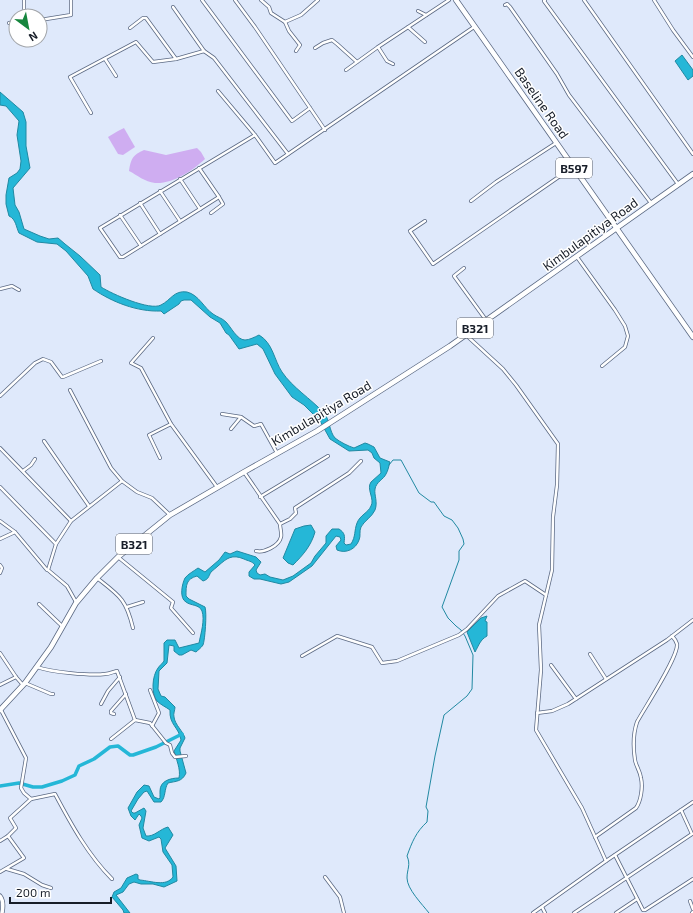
<svg xmlns="http://www.w3.org/2000/svg" width="693" height="913" font-family="'Exo 2',sans-serif">
<rect width="100%" height="100%" fill="#dfe9fb"/>
<!-- green -->
<g fill="#cfadf1">
<path d="M 124,128 L 135,147 L 123,155 L 118,154 L 108,137 L 118,131 Z"/>
<path d="M 197,148 L 201,152 L 205,159 C 192,171 173,184 155,183 C 145,182 137,175 129,171 C 131,158 133,155 144,150 L 166,155 Z"/>
</g>
<!-- water -->
<g fill="#25b7d7" stroke="#2189a2">
<path d="M 682,55 L 693,70 L 693,76 L 688,80 L 675,61 Z"/>
<path d="M 0,92 L 23,112 L 26,122 L 26,146 L 30,168 L 13,188 L 15,205 L 19,212 L 24,229 L 40,236 L 49,239 L 58,238 L 65,244 L 80,256 L 100,275 L 101,287 C 112,294 150,311 161,305 C 171,300 174,290 187,292 C 199,295 204,308 213,314 C 217,317 222,318 226,322 C 231,327 237,340 245,340 C 249,340 255,337 259,335 C 273,343 274,360 282,372 C 293,388 310,398 324,413 C 330,420 329,431 335,438 C 340,442 348,446 354,448 L 365,443 L 368,444 L 374,447 L 380,458 L 390,462 C 389,465 388,471 386,474 C 384,479 376,482 375,489 C 374,495 378,502 375,510 C 372,517 364,521 361,527 C 359,531 361,536 359,540 C 356,549 346,554 337,550 L 336,546 L 341,540 L 340,537 L 336,536 L 312,566 L 289,582 L 281,584 L 260,579 L 254,579 L 249,576 L 249,572 L 255,565 C 252,561 248,561 244,559 C 232,554 227,558 218,566 C 216,568 213,570 211,572 C 208,577 209,579 203,581 L 197,576 C 186,579 186,585 186,596 L 189,599 L 205,607 C 207,613 205,640 203,645 C 201,648 198,650 196,652 L 191,650 L 182,655 L 179,655 L 174,651 L 174,646 L 169,645 L 167,663 L 159,671 L 158,689 L 161,696 L 165,697 L 175,707 C 175,710 173,714 174,717 C 175,725 183,731 185,738 L 180,748 L 180,751 L 186,773 C 182,782 176,781 168,783 C 164,789 166,797 161,802 L 154,802 L 147,791 L 144,792 L 138,799 L 131,811 L 133,813 L 135,813 L 144,808 L 146,811 L 143,828 L 146,836 C 154,837 160,829 168,827 L 173,835 L 165,848 L 176,866 L 177,881 L 164,887 L 153,884 L 141,884 L 134,882 L 129,884 L 123,892 L 116,895 L 130,913 L 124,913 L 123,910 L 112,897 L 114,892 L 121,888 L 127,878 L 136,874 L 138,875 L 138,879 L 140,880 C 151,881 166,887 173,877 L 172,865 L 163,852 L 161,839 L 159,837 L 149,841 L 142,838 L 139,825 L 142,818 L 141,816 L 139,814 L 135,820 L 131,816 L 128,808 L 137,792 L 144,785 L 149,786 L 154,797 L 159,799 L 160,798 C 160,796 160,793 160,791 C 160,781 170,778 179,778 C 181,769 176,759 174,751 L 181,740 C 179,727 169,725 170,710 C 166,707 161,705 157,701 C 151,694 152,676 158,668 C 160,665 162,664 164,661 L 164,643 L 167,640 L 175,640 L 179,648 L 199,643 C 201,633 205,620 202,611 C 199,604 191,606 186,602 C 179,598 182,584 185,578 C 188,574 194,571 198,568 L 205,572 L 219,560 L 225,552 L 230,554 L 237,551 L 256,557 L 261,562 L 256,570 L 257,573 L 260,575 L 265,574 L 270,577 L 283,580 L 293,576 L 311,563 L 315,556 L 326,543 L 326,536 L 332,529 L 339,529 C 345,533 345,536 344,543 L 346,545 L 351,544 C 356,536 354,531 357,523 C 360,515 368,513 371,506 C 375,499 366,489 371,482 C 374,479 378,476 381,473 L 380,463 L 374,458 L 372,453 L 368,450 L 349,451 L 330,439 L 320,421 L 304,405 L 292,397 L 275,374 L 263,349 L 257,344 L 239,349 L 229,335 L 226,333 L 220,323 L 210,317 L 191,300 L 184,300 L 181,301 L 179,304 L 164,314 L 161,311 C 137,312 112,302 93,289 L 88,276 L 66,251 L 57,244 L 37,242 L 19,233 C 16,227 16,219 9,216 L 6,204 L 6,195 L 9,178 L 17,173 L 20,169 L 21,161 L 17,135 L 19,121 L 6,106 L 0,105 Z"/>
<path d="M 311,525 L 315,532 C 311,546 303,555 293,565 L 288,563 L 283,558 L 295,529 L 304,526 Z"/>
<path d="M 487,616 L 485,621 L 487,622 L 487,636 C 480,640 479,645 475,652 L 467,632 L 481,618 Z"/>
</g>
<g fill="none" stroke-linecap="round" stroke-linejoin="round">
<!-- stream -->
<path stroke="#2189a2" stroke-width="1" d="M 389,465 L 393,460 L 401,460 L 419,493 L 431,502 L 434,502 L 444,516 L 452,520 L 458,528 L 463,539 L 464,544 L 459,551 L 459,560 L 442,607 L 448,618 L 456,626 L 461,630 L 465,636 L 473,655 L 472,689 L 467,696 L 444,715 L 435,756 L 426,807 L 428,811 L 427,822 C 416,832 412,842 407,856 C 411,865 407,869 407,878 C 407,889 422,904 429,913"/>
<!-- canal -->
<path stroke="#25b7d7" stroke-width="3.5" d="M 0,786 L 19,783 L 33,787 L 42,787 L 62,781 L 75,775 L 79,766 L 94,759 L 110,747 L 118,746 L 130,755 L 133,755 L 156,747 L 182,734"/>
<defs>
<g id="minor">
<path d="M 24,0 L 24,16"/>
<path d="M 202,0 L 292,121 L 310,108"/>
<path d="M 235,0 L 255,27 L 325,130"/>
<path d="M 261,0 L 269,7 L 271,13 L 285,22"/>
<path d="M 545,0 L 544,1 L 678,184"/>
<path d="M 584,0 L 693,154"/>
<path d="M 654,0 L 673,30 L 693,57"/>
<path d="M 505,5 L 507,4 L 510,7 L 557,74 L 569,95 L 651,203"/>
<path d="M 173,7 L 204,51"/>
<path d="M 418,11 L 426,15"/>
<path d="M 40,20 L 71,15 L 71,0"/>
<path d="M 9,23 L 16,22"/>
<path d="M 408,27 L 425,42"/>
<path d="M 130,28 L 143,18 L 146,18 L 176,59"/>
<path d="M 378,47 L 387,61 L 393,64"/>
<path d="M 315,48 L 323,43 L 332,40 L 337,44 L 357,62"/>
<path d="M 296,51 L 300,45 L 289,31 L 285,22 L 301,15 L 318,0"/>
<path d="M 105,59 L 116,76"/>
<path d="M 346,70 L 378,47 L 449,0"/>
<path d="M 218,91 L 255,135"/>
<path d="M 91,113 L 70,77 L 136,42 L 153,62 L 176,59 L 204,51 L 214,58 L 288,154"/>
<path d="M 199,168 L 219,197 L 200,209"/>
<path d="M 180,179 L 200,209 L 123,257 L 120,257 L 100,228 L 255,135 L 275,163 L 474,27"/>
<path d="M 160,191 L 180,221"/>
<path d="M 471,201 L 496,182 L 556,143"/>
<path d="M 140,203 L 160,234"/>
<path d="M 211,213 L 223,204 L 219,197"/>
<path d="M 120,215 L 141,246"/>
<path d="M 425,221 L 410,231 L 433,264 L 573,167"/>
<path d="M 577,257 L 615,310 L 625,326 L 628,336 L 625,347 L 602,366"/>
<path d="M 464,268 L 454,276 L 486,320"/>
<path d="M 0,289 L 12,286 L 19,290"/>
<path d="M 466,335 L 503,369 L 516,385 L 558,444 L 557,485 L 553,517 L 552,570 L 539,625 L 541,670 L 536,730 L 582,808 L 606,861"/>
<path d="M 153,338 L 131,363 L 141,368 L 171,424 L 217,487"/>
<path d="M 70,390 L 111,468 L 122,481 L 137,492 L 152,498 L 170,515"/>
<path d="M 0,396 L 35,363 L 43,359 L 51,362 L 62,377 L 63,377 L 101,361"/>
<path d="M 222,414 L 241,417 L 254,426 L 261,424 L 277,453"/>
<path d="M 231,429 L 241,417"/>
<path d="M 44,441 L 89,506"/>
<path d="M 0,448 L 71,521 L 122,481"/>
<path d="M 160,458 L 149,435 L 171,424"/>
<path d="M 23,471 L 31,465 L 35,459"/>
<path d="M 244,472 L 280,524"/>
<path d="M 0,487 L 56,544 L 48,570 L 67,586 L 76,602"/>
<path d="M 260,497 L 328,456"/>
<path d="M 0,521 L 15,532 L 47,570"/>
<path d="M 0,539 L 15,532"/>
<path d="M 56,544 L 71,521"/>
<path d="M 256,551 C 264,553 279,546 281,537 C 282,534 280,528 280,524 L 290,519 L 296,513 L 295,508 L 349,473 L 361,461"/>
<path d="M 118,557 L 173,602 L 171,608 L 193,633"/>
<path d="M 0,565 L 2,568 L 0,573"/>
<path d="M 97,578 C 120,596 126,599 133,628"/>
<path d="M 39,604 L 62,626"/>
<path d="M 127,607 L 143,602"/>
<path d="M 0,653 L 16,677 L 23,685"/>
<path d="M 590,654 L 606,679"/>
<path d="M 302,656 L 337,636 L 372,647 L 382,663 L 397,661 L 459,635 L 467,629 L 498,596 L 525,581 L 546,595"/>
<path d="M 551,665 L 576,699"/>
<path d="M 37,667 C 50,672 91,676 105,674 C 109,674 113,672 117,671 L 135,720"/>
<path d="M 25,683 L 51,694 L 53,694"/>
<path d="M 0,685 L 16,677"/>
<path d="M 150,690 L 159,713 L 152,726"/>
<path d="M 101,704 L 108,691 L 120,677"/>
<path d="M 1,710 L 26,758 L 21,788 L 24,793 L 31,799 L 55,794 C 71,824 88,855 112,879"/>
<path d="M 537,713 L 552,711 L 568,704 L 667,640 L 693,620"/>
<path d="M 114,714 L 111,713 L 111,711 L 126,694"/>
<path d="M 111,739 L 135,720 L 150,723 L 166,743 L 170,745 L 172,753 L 175,757 L 186,756"/>
<path d="M 8,836 L 16,828 L 10,818 L 31,799"/>
<path d="M 595,837 L 636,808 C 641,801 643,787 641,778 C 640,771 636,766 635,760 C 633,747 633,734 637,722 C 644,709 679,656 677,644 C 676,641 674,638 672,636"/>
<path d="M 0,841 L 8,836 L 24,858 L 0,872"/>
<path d="M 615,855 L 643,910 L 645,910 L 693,879"/>
<path d="M 7,869 L 24,874 L 42,885 L 51,888"/>
<path d="M 325,877 L 340,897 L 344,913"/>
<path d="M 690,901 L 693,909"/>
<path d="M 542,907 L 545,913"/>
<path d="M 533,913 L 606,861 L 693,802"/>
<path d="M 574,913 L 692,834 L 681,810"/>
<path d="M 616,913 L 637,899"/>
<path d="M 692,913 L 693,912"/>
</g>
<path id="tertiary" d="M 0,896 C 4,901 3,908 2,913"/>
<g id="primary">
<path d="M 456,0 L 693,337"/>
<path d="M 0,710 L 25,683 L 51,647 L 76,603 L 97,578 L 118,557 L 170,515 L 244,472 L 317,431 L 450,346 L 693,174"/>
</g>
</defs>
<!-- minor casing -->
<use href="#minor" stroke="#5b6983" stroke-width="4"/>
<!-- tertiary casing -->
<use href="#tertiary" stroke="#5b6983" stroke-width="5"/>
<!-- primary casing -->
<use href="#primary" stroke="#5b6983" stroke-width="6"/>
<!-- minor -->
<use href="#minor" stroke="#fff" stroke-width="2.5"/>
<!-- tertiary -->
<use href="#tertiary" stroke="#fff" stroke-width="3.5"/>
<!-- primary -->
<use href="#primary" stroke="#fff" stroke-width="4.5"/>
</g>
<g text-anchor="middle" dominant-baseline="central" stroke-width="3" stroke-linejoin="round" paint-order="stroke">
<!-- shield labels -->
<g fill="#fff" stroke="#5d6168" stroke-width="1">
<rect x="556" y="158" width="36" height="20" rx="3"/>
<rect x="457" y="318" width="36" height="20" rx="3"/>
<rect x="116" y="534" width="36" height="20" rx="3"/>
</g>
<g font-size="12" font-weight="bold" fill="#171d28">
<text x="574" y="168">B597</text>
<text x="475" y="328">B321</text>
<text x="134" y="544">B321</text>
</g>
<!-- street labels -->
<g font-size="13" fill="#171d28" stroke="#fff">
<text transform="translate(542 103) rotate(55)">Baseline Road</text>
<text transform="translate(590 234) rotate(-36)">Kimbulapitiya Road</text>
<text transform="translate(321 413) rotate(-31)">Kimbulapitiya Road</text>
</g>
</g>
<!-- north arrow -->
<g transform="translate(28 28) rotate(148)"><circle r="19" fill="#ffffff" stroke="#a2a5a9"/>
<path d="M0-3L7 15L0 10L-7 15Z" fill="#16863e"/>
<text y="-6" font-size="11" font-weight="bold" text-anchor="middle" fill="#171d28">N</text>
</g>
<!-- scale -->
<path d="M10 897v6h101v-6" fill="none" stroke="#171d28" stroke-width="2"/>
<text x="16" y="897" font-size="12" fill="#171d28" stroke="#ffffff" stroke-width="3" paint-order="stroke">200 m</text>
</svg>
